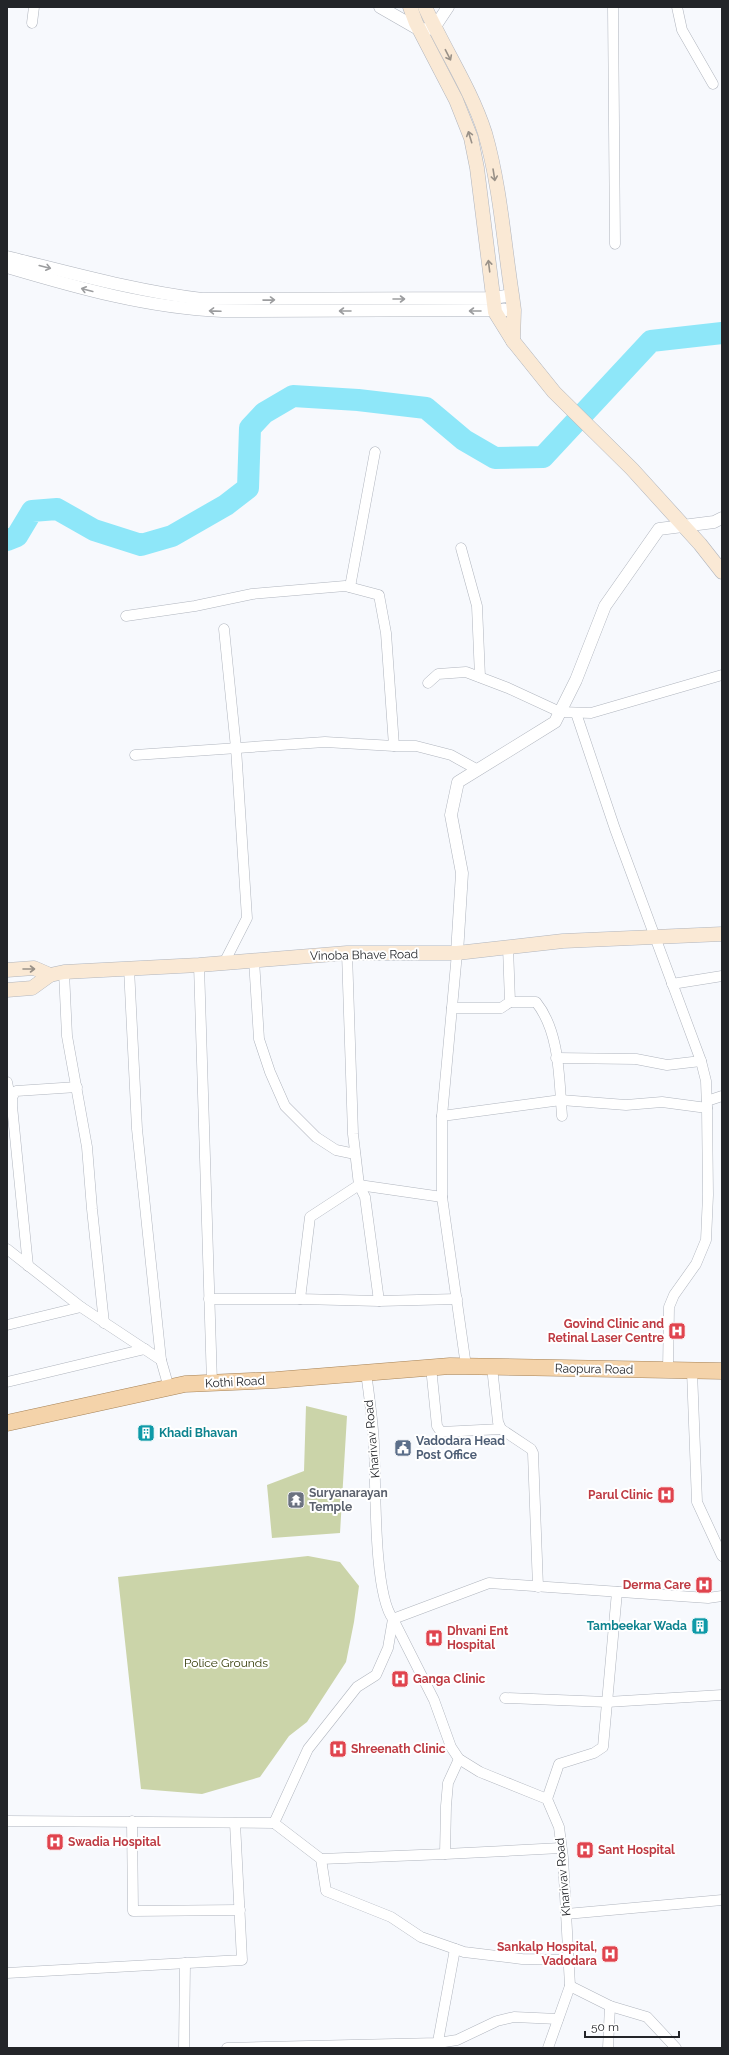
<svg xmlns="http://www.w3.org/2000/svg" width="729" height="2055" font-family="Raleway,sans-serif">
<rect width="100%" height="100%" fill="#f7f9fd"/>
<!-- green -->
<g fill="#cbd4a9">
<path d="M 306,1406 L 347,1416 L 340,1533 L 272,1538 L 267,1485 L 304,1471 Z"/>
<path d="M 308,1556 L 340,1562 L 359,1586 L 354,1622 L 346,1662 L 307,1722 L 289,1736 L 260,1777 L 202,1794 L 141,1789 L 118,1577 Z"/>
</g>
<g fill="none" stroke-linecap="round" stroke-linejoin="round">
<!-- river -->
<path stroke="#8ee7f9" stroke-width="22" d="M 7,540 L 17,536 L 32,511 L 57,509 L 94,530 L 141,545 L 172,536 L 226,505 L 248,488 L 250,428 L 264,413 L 293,396 L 358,400 L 426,408 L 464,440 L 495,458 L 543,457 L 651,341 L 722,333"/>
<defs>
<g id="minor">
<path d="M 613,7 L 615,244"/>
<path d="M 677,7 L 682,30 L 713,84"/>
<path d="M 32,23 L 34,7"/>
<path d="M 461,548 L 477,606 L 480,677"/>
<path d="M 350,587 L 375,452"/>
<path d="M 126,616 L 195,606 L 252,594 L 345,586 L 379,595 L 386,633 L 394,746 L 416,746 L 451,755 L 478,770"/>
<path d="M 428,683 L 438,674 L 466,672 L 508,688 L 560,712 L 591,713 L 722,675"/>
<path d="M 576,713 L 615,829 L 701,1061 L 706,1081 L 707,1108 L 708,1195 L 706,1240 L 696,1264 L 674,1295 L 669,1307 L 668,1370"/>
<path d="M 135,755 L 325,742 L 394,746"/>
<path d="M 347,953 L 353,1134 L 359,1185 L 365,1197 L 379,1301"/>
<path d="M 457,953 L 442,1116 L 442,1197 L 466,1366"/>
<path d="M 254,960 L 259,1039 L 270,1072 L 285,1106 L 316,1137 L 336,1150 L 355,1154"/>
<path d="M 224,963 L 247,918 L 236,748 L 224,629"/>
<path d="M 199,965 L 212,1383"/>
<path d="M 129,968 L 137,1129 L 161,1360"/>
<path d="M 64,972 L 67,1036 L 87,1147 L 92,1209 L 104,1323"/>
<path d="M 672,984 L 722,976"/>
<path d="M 510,1002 L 536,1002 C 560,1032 559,1078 562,1116"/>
<path d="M 452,1008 L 501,1008 L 510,1002 L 508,947"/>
<path d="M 556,1058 L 636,1059 L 667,1065 L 701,1061"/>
<path d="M 7,1082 L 11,1102"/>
<path d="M 707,1101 L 722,1096"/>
<path d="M 442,1116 L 561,1100 L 626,1105 L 662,1102 L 707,1108"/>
<path d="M 442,1197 L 359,1185 L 310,1217 L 300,1299 L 379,1301 L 457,1299"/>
<path d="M 7,1249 L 81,1307 L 161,1360 L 169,1388"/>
<path d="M 28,1266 L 12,1106 L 12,1097 L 16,1091 L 77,1087"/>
<path d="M 209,1299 L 300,1299"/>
<path d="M 7,1325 L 81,1307"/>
<path d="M 431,1367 L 437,1426 L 441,1432 L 501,1429"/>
<path d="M 492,1367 L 498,1422 L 501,1429 L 531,1449 L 533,1453 L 538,1587"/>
<path d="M 692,1371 L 697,1502 L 722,1556"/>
<path d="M 366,1372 C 369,1396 373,1421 374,1445 C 376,1483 373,1593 393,1619 L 434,1700 L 451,1747 L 459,1759 L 480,1772 L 547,1799 L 559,1827 L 563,1858 L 570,1986 L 548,2048"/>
<path d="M 7,1382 L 145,1349"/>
<path d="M 505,1698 L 607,1702 L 722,1695"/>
<path d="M 547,1799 L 559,1764 L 594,1753 L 603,1747 L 617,1592"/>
<path d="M 7,1821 L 274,1823 L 308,1749 L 357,1687 L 376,1675 L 388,1648 L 393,1619 L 489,1583 L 708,1598 L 722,1596"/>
<path d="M 132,1821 L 133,1911 L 240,1910"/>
<path d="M 274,1823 L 321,1859 L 326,1891 L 391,1917 L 421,1937 L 464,1952 L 522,1959 L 569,1960"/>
<path d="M 445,1854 L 561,1848"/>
<path d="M 321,1859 L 445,1854 L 446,1806 L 448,1783 L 459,1759"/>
<path d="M 566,1914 L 722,1900"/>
<path d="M 7,1973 L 242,1960 L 235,1823"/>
<path d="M 570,1986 L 610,2006 L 647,2017 L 676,2048"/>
<path d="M 437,2047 L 455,1949"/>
<path d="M 184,2048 L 185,1963"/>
<path d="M 227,2048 L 438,2043 L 457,2040 L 497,2021 L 514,2017 L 558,2019"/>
<path d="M 608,2048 L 610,2006"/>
</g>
<g id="tertiary">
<path d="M 380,7 L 420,30 L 434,28 L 448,7"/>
<path d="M 7,257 C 72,273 136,291 202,299 L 493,298 L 512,295"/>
<path d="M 7,267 C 78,288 148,308 222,311 L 514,310"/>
<path d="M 457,953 L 462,873 L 451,815 L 458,782 L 555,722 L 576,680 L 605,606 L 659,529 L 714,522 L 722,518"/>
</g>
<g id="secondary">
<path d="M 410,7 L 416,23 L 456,100 L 471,138 L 477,168 L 495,312 L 513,341 L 554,392 L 632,469 L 700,544 L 722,572"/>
<path d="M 425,7 C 444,49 471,89 485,133 C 500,185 504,243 512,295 L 514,310 L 513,341"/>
<path d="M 7,970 L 34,968 L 50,975 L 64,972 L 199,965 L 347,953 L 457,953 L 563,941 L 722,934"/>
<path d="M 7,990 L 32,988 L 50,975"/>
</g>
<path id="primary" d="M 7,1423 L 185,1384 L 276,1380 L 450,1366 L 722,1371"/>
</defs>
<!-- minor casing -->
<use href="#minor" stroke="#b0b5be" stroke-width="11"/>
<!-- tertiary casing -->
<use href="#tertiary" stroke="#b0b5be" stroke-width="13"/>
<!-- secondary casing -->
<use href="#secondary" stroke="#b0b5be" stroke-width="15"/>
<!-- primary casing -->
<use href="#primary" stroke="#a68358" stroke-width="17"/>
<!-- minor -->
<use href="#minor" stroke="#fff" stroke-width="10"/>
<!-- tertiary -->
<use href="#tertiary" stroke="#fff" stroke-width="12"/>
<!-- secondary -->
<use href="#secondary" stroke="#fae9d5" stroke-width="14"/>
<!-- primary -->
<use href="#primary" stroke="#f4d3aa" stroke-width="16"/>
</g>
<!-- one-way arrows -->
<defs><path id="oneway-shaft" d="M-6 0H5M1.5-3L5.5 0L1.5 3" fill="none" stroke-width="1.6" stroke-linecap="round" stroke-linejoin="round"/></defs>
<g stroke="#999188">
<use href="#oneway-shaft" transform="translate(448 55) rotate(63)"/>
<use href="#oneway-shaft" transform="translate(470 137) rotate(-107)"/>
<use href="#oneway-shaft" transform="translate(494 175) rotate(81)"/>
<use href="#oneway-shaft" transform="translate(489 266) rotate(-97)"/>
<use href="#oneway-shaft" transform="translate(29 969)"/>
</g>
<g stroke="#9c9d9f">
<use href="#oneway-shaft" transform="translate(45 267) rotate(14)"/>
<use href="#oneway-shaft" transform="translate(87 290) rotate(-165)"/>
<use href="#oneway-shaft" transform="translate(399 299)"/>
<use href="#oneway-shaft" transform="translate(269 300) rotate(-1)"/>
<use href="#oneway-shaft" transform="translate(215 311) rotate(-178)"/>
<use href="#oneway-shaft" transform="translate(345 311) rotate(-180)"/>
<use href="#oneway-shaft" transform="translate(475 311) rotate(-180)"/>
</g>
<!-- icons -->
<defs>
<symbol id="hospital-square" viewBox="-11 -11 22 22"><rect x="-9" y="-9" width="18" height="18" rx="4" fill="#e0444e" stroke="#fff"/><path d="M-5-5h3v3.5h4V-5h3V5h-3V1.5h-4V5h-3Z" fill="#fff"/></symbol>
<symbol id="building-square" viewBox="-11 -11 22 22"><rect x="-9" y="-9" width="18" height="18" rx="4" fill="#0f9aa8" stroke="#fff"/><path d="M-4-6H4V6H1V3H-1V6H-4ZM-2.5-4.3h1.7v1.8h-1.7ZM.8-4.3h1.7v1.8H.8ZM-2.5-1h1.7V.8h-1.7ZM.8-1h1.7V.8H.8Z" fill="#fff"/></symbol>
<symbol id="civic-square" viewBox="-11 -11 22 22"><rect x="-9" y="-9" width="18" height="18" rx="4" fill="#5c6f8a" stroke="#fff"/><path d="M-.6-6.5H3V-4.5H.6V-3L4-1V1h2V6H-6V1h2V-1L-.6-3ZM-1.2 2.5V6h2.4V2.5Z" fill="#fff"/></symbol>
<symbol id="temple-square" viewBox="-11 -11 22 22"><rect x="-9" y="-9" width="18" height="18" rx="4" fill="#6b7280" stroke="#fff"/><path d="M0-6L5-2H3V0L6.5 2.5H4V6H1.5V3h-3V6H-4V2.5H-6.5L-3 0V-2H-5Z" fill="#fff"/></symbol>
</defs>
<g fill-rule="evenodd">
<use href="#hospital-square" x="667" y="1321" width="20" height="20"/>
<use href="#building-square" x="136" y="1423" width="20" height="20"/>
<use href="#civic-square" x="393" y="1438" width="20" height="20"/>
<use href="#hospital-square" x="656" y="1485" width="20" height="20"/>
<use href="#temple-square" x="286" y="1490" width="20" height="20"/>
<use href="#hospital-square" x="694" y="1575" width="20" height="20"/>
<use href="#building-square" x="690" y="1616" width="20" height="20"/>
<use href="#hospital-square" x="424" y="1628" width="20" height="20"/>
<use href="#hospital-square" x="390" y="1669" width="20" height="20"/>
<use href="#hospital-square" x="328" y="1739" width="20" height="20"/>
<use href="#hospital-square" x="45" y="1832" width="20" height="20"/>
<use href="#hospital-square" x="575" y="1840" width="20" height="20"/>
<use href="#hospital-square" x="600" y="1944" width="20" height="20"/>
</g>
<g text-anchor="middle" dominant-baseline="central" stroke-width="4" stroke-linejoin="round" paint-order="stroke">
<!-- street labels -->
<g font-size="12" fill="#232529" stroke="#fff">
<text transform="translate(364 955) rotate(-1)">Vinoba Bhave Road</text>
<text transform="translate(594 1369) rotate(1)">Raopura Road</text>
<text transform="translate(235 1382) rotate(-3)">Kothi Road</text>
<text transform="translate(372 1439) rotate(-95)">Kharivav Road</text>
<text transform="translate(563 1877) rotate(-95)">Kharivav Road</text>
</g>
<!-- health labels -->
<g font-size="12" font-weight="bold" fill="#be3a42" stroke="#fff" text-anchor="start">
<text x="664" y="1324" text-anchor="end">Govind Clinic and<tspan x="664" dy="14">Retinal Laser Centre</tspan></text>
<text x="653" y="1495" text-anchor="end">Parul Clinic</text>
<text x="691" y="1585" text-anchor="end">Derma Care</text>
<text x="447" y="1631">Dhvani Ent<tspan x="447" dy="14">Hospital</tspan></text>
<text x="413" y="1679">Ganga Clinic</text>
<text x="351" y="1749">Shreenath Clinic</text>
<text x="68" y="1842">Swadia Hospital</text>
<text x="598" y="1850">Sant Hospital</text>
<text x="597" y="1947" text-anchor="end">Sankalp Hospital,<tspan x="597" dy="14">Vadodara</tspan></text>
</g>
<!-- culture labels -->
<g font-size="12" font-weight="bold" fill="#0d838f" stroke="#fff" text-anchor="start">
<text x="159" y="1433">Khadi Bhavan</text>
<text x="687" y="1626" text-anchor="end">Tambeekar Wada</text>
</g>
<!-- service labels -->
<g font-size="12" font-weight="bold" fill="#4e5e75" stroke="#fff" text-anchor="start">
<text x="416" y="1441">Vadodara Head<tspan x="416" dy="14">Post Office</tspan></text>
</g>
<!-- worship labels -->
<g font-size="12" font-weight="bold" fill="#5b616d" stroke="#fff" text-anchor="start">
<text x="309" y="1493">Suryanarayan<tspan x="309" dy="14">Temple</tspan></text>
</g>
<!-- park labels -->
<g font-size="12" fill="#333a06" stroke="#fff">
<text x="226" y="1663">Police Grounds</text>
</g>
</g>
<!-- border -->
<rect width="729" height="2055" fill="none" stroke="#232529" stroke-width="16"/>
<!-- scale -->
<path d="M585 2031v6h94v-6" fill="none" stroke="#232529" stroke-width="2"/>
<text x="591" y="2031" font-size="12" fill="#232529" stroke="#ffffff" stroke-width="3" paint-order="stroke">50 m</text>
</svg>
